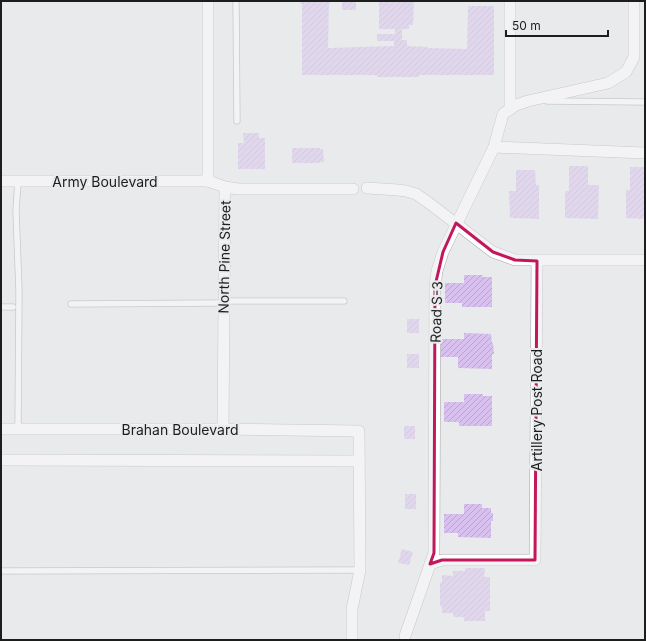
<svg xmlns="http://www.w3.org/2000/svg" width="646" height="641" font-family="Inter,sans-serif">
<defs>
<pattern id="building-hatch" width="6" height="6" patternUnits="userSpaceOnUse"><rect width="6" height="6" fill="#d8c1ee"/><path d="M-1 1l2-2M0 6l6-6M5 7l2-2" fill="none" stroke="#b9a5cc"/></pattern>
</defs>
<rect width="100%" height="100%" fill="#e9eaec"/>
<!-- building -->
<g fill="url(#building-hatch)">
<path d="M 301,1 L 330,1 L 330,4 L 329,4 L 328,48 L 394,46 L 394,41 L 377,41 L 377,34 L 395,34 L 395,29 L 379,29 L 379,1 L 414,1 L 413,25 L 409,25 L 409,29 L 402,29 L 402,40 L 407,40 L 407,46 L 427,47 L 427,48 L 467,49 L 468,6 L 494,6 L 494,75 L 419,75 L 419,77 L 377,77 L 377,75 L 302,75 L 302,4 L 300,4 Z"/>
<rect x="342" y="1" width="14" height="9"/>
<path d="M 243,133 L 259,133 L 259,138 L 265,138 L 265,169 L 238,169 L 238,143 L 244,143 Z"/>
<path d="M 292,148 L 320,148 L 320,149 L 323,149 L 324,162 L 320,162 L 320,163 L 292,163 Z"/>
<path d="M 569,166 L 588,166 L 588,185 L 599,185 L 598,219 L 565,218 L 565,191 L 569,191 Z"/>
<path d="M 630,167 L 645,167 L 645,219 L 626,218 L 626,190 L 630,190 Z"/>
<path d="M 516,170 L 535,170 L 536,185 L 539,185 L 539,219 L 510,218 L 509,191 L 516,191 Z"/>
<path d="M 464,275 L 483,275 L 482,277 L 492,277 L 492,307 L 462,307 L 462,303 L 445,303 L 445,283 L 464,283 Z"/>
<rect x="407" y="319" width="12" height="14"/>
<path d="M 464,333 L 491,334 L 492,343 L 493,343 L 494,354 L 492,354 L 492,369 L 458,368 L 458,357 L 440,357 L 441,339 L 464,339 Z"/>
<rect x="407" y="354" width="12" height="14"/>
<path d="M 464,394 L 483,394 L 483,396 L 492,396 L 492,426 L 459,426 L 459,422 L 444,422 L 444,402 L 464,402 Z"/>
<rect x="404" y="426" width="11" height="13"/>
<rect x="405" y="494" width="11" height="15"/>
<path d="M 464,504 L 482,504 L 482,508 L 491,508 L 491,513 L 493,513 L 493,521 L 491,521 L 491,538 L 458,537 L 458,533 L 444,533 L 444,514 L 464,514 Z"/>
<path d="M 402,549 L 413,552 L 409,565 L 398,563 Z"/>
<path d="M 465,568 L 485,568 L 484,577 L 490,577 L 490,611 L 485,611 L 485,621 L 464,621 L 464,617 L 454,617 L 453,613 L 442,613 L 442,606 L 440,606 L 440,583 L 442,582 L 442,575 L 453,576 L 453,571 L 465,571 Z"/>
</g>
<g fill="none" stroke-linecap="round" stroke-linejoin="round">
<defs>
<g id="service">
<path d="M 236,1 L 237,121"/>
<path d="M 547,101 L 645,102"/>
<path d="M 18,181 L 16,211 L 19,291 L 18,429"/>
<path d="M 224,301 L 344,301"/>
<path d="M 71,304 L 223,303"/>
<path d="M 1,307 L 13,307"/>
<path d="M 1,571 L 360,570"/>
</g>
<g id="minor">
<path d="M 208,1 L 208,181"/>
<path d="M 510,1 L 510,109"/>
<path d="M 494,147 L 503,114 L 516,105 L 528,101 L 608,83 L 626,72 L 634,57 L 634,1"/>
<path d="M 1,181 L 208,181 L 225,187 L 238,189 L 353,189"/>
<path d="M 367,188 L 398,190 L 406,191 L 416,194 L 429,203 L 493,252 L 515,260 L 645,260"/>
<path d="M 1,429 L 223,429 L 359,431 L 360,570 L 352,609 L 352,640"/>
<path d="M 223,429 L 225,187"/>
<path d="M 1,460 L 359,461"/>
<path d="M 430,564 L 442,560 L 535,560 L 537,261"/>
<path d="M 405,636 L 434,553 L 435,286 L 437,271 L 443,252 L 494,147 L 645,153"/>
</g>
</defs>
<!-- service casing -->
<use href="#service" stroke="#a1a3a4" stroke-width="7"/>
<!-- minor casing -->
<use href="#minor" stroke="#a1a3a4" stroke-width="12"/>
<!-- service -->
<use href="#service" stroke="#fff" stroke-width="5.5"/>
<!-- minor -->
<use href="#minor" stroke="#fff" stroke-width="11"/>
</g>
<!-- marked area -->
<path d="M0 0H646V641H0ZM 456,223 L 493,252 L 515,260 L 537,261 L 535,560 L 442,560 L 430,564 L 434,553 L 435,286 L 443,252 Z" fill="#e9eaec" fill-opacity=".55" fill-rule="evenodd"/>
<path fill="none" stroke="#c2185b" stroke-width="3" stroke-linejoin="round" d="M 456,223 L 493,252 L 515,260 L 537,261 L 535,560 L 442,560 L 430,564 L 434,553 L 435,286 L 443,252 Z"/>
<g text-anchor="middle" dominant-baseline="central" stroke-width="4" stroke-linejoin="round" paint-order="stroke">
<!-- street labels -->
<g font-size="14" fill="#1c1d1d" stroke="#e9eaec">
<text x="105" y="181">Army Boulevard</text>
<text transform="translate(224 257) rotate(-89)">North Pine Street</text>
<text transform="translate(436 312) rotate(-88)">Road S-3</text>
<text transform="translate(536 410) rotate(-90)">Artillery Post Road</text>
<text x="180" y="429">Brahan Boulevard</text>
</g>
</g>
<!-- border -->
<rect width="646" height="641" fill="none" stroke="#1c1d1d" stroke-width="4"/>
<!-- scale -->
<path d="M506 30v6h102v-6" fill="none" stroke="#1c1d1d" stroke-width="2"/>
<text x="512" y="30" font-size="12" fill="#1c1d1d" stroke="#e9eaec" stroke-width="3" paint-order="stroke">50 m</text>
</svg>
